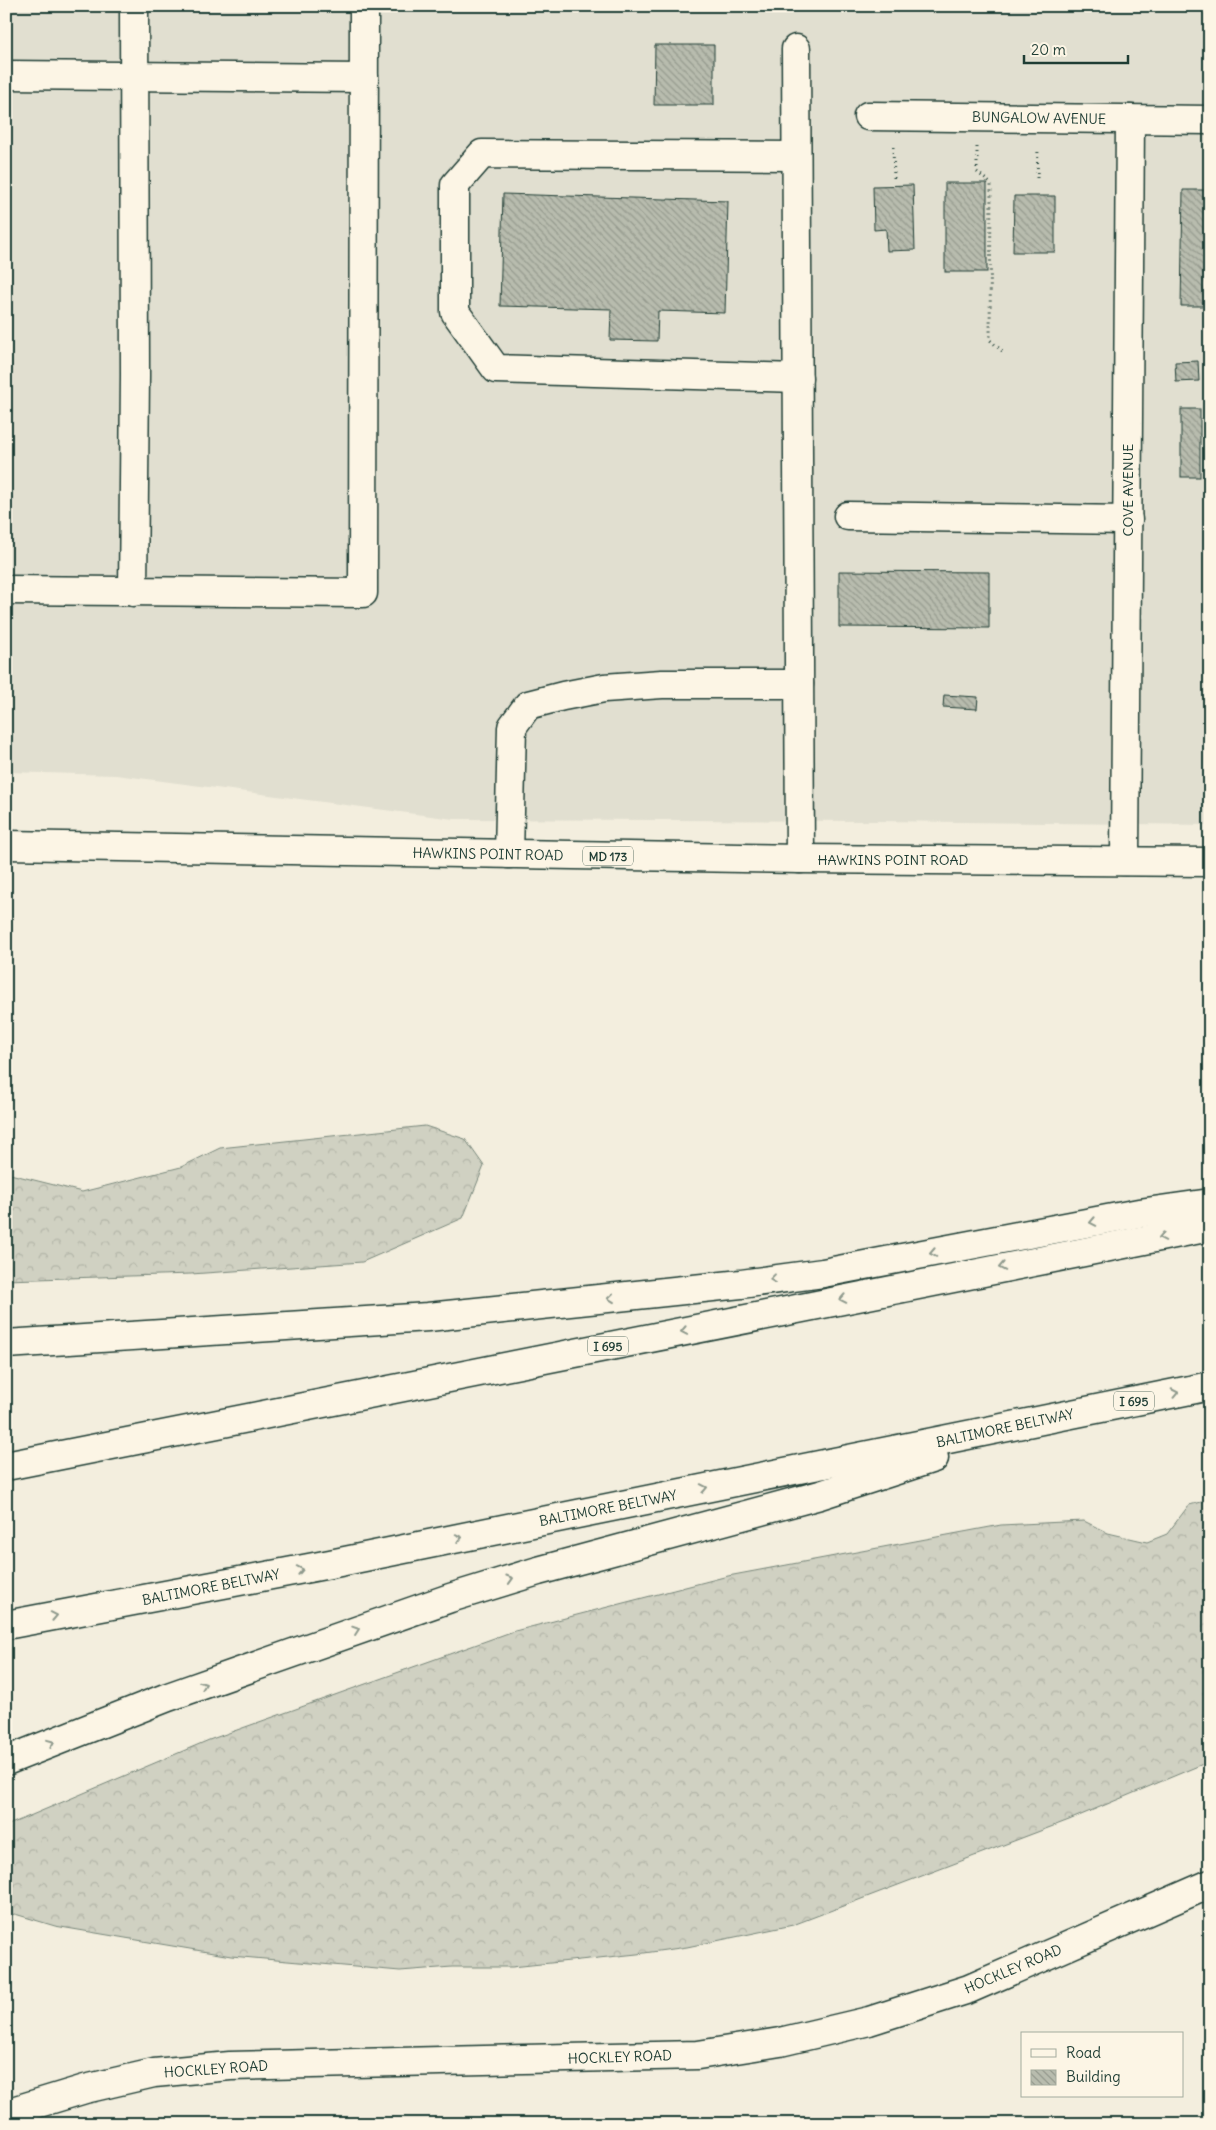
<svg xmlns="http://www.w3.org/2000/svg" width="1216" height="2130" font-family="Delius,sans-serif">
<defs>
<pattern id="forest-crowns" width="20" height="18" patternUnits="userSpaceOnUse" patternTransform="scale(1.25)"><rect width="20" height="18" fill="#d0d1c2"/><path d="M2 6a3 3 0 1 1 6 0M12 15a3 3 0 1 1 6 0" fill="none" stroke="#b2b4a7"/></pattern>
<pattern id="building-back-hatch" width="6" height="6" patternUnits="userSpaceOnUse" patternTransform="scale(1.25)"><rect width="6" height="6" fill="#b8bcae"/><path d="M-1 5l2 2M0 0l6 6M5-1l2 2" fill="none" stroke="#959a8e"/></pattern>
</defs>
<rect width="100%" height="100%" fill="#f3eede"/>
<filter id="ink" filterUnits="userSpaceOnUse"><feTurbulence type="fractalNoise" baseFrequency=".02" numOctaves="2"/><feDisplacementMap in="SourceGraphic" scale="10" xChannelSelector="R" yChannelSelector="G"/><feConvolveMatrix kernelMatrix="1 2 1 2 8 2 1 2 1" color-interpolation-filters="sRGB"/></filter>
<g filter="url(#ink)">
<!-- built -->
<path fill="#e1dfd0" d="M 6,6 L 1210,6 L 1210,825 L 876,821 L 454,819 L 116,775 L 6,772 Z"/>
<!-- forest -->
<g fill="url(#forest-crowns)" stroke="#78877b">
<path d="M 425,1126 L 465,1139 L 484,1166 L 463,1218 L 362,1262 L 191,1274 L 6,1280 L 6,1173 L 82,1192 L 181,1167 L 220,1148 Z"/>
<path d="M 1210,1500 L 1210,1761 L 1069,1820 L 793,1925 L 687,1947 L 637,1954 L 512,1967 L 452,1967 L 400,1971 L 231,1956 L 55,1926 L 15,1914 L 6,1916 L 6,1826 L 209,1740 L 511,1632 L 728,1576 L 1001,1525 L 1084,1521 L 1108,1533 L 1147,1542 L 1167,1534 L 1189,1505 Z"/>
</g>
<!-- building -->
<g fill="url(#building-back-hatch)" stroke="#1f3d34">
<path d="M 655,45 L 714,45 L 714,105 L 654,105 Z"/>
<rect x="945" y="183" width="42" height="89"/>
<path d="M 913,185 L 915,250 L 887,251 L 886,229 L 874,230 L 873,186 Z"/>
<path d="M 1183,190 L 1210,190 L 1210,306 L 1181,306 Z"/>
<path d="M 503,194 L 728,201 L 725,313 L 658,311 L 657,341 L 610,340 L 611,309 L 500,306 Z"/>
<path d="M 1014,196 L 1055,196 L 1055,252 L 1013,252 Z"/>
<path d="M 1198,361 L 1199,381 L 1176,382 L 1175,362 Z"/>
<rect x="1181" y="409" width="19" height="68"/>
<path d="M 839,571 L 989,572 L 989,628 L 839,627 Z"/>
<path d="M 944,695 L 978,697 L 977,709 L 943,707 Z"/>
</g>
<g fill="none" stroke-linecap="round" stroke-linejoin="round">
<defs>
<g id="minor">
<path d="M 796,49 L 800,859"/>
<path d="M 6,75 L 364,78"/>
<path d="M 868,116 L 1210,120"/>
<path d="M 796,156 L 482,154 L 455,185 L 455,312 L 496,369 L 798,378"/>
<path d="M 848,516 L 1128,520"/>
<path d="M 6,590 L 363,593 L 364,6"/>
<path d="M 133,592 L 135,375 L 134,6"/>
<path d="M 509,854 L 512,727 L 528,705 L 563,696 L 604,688 L 662,684 L 799,684"/>
<path d="M 1125,861 L 1130,119"/>
<path d="M 6,2113 L 85,2089 L 154,2073 L 230,2066 L 698,2055 L 780,2042 L 869,2021 L 969,1989 L 1210,1884"/>
</g>
<path id="major" d="M 6,845 L 800,859 L 1210,862"/>
<g id="highway">
<path d="M 6,1344 L 428,1317 L 741,1284 L 823,1273 L 1139,1213 L 1210,1203"/>
<path d="M 6,1466 L 1210,1227"/>
<path d="M 6,1625 L 330,1564 L 1210,1386"/>
<path d="M 6,1761 L 168,1697 L 450,1598 L 538,1571 L 820,1495 L 934,1458"/>
</g>
</defs>
<!-- minor casing -->
<use href="#minor" stroke="#1f3d34" stroke-width="31"/>
<!-- major casing -->
<use href="#major" stroke="#1f3d34" stroke-width="31"/>
<!-- highway casing -->
<use href="#highway" stroke="#1f3d34" stroke-width="31"/>
<!-- path -->
<g stroke="#1f3d34" stroke-width="3" stroke-dasharray="1 4" stroke-linecap="butt">
<path d="M 893,147 L 894,179"/>
<path d="M 977,147 L 977,172 L 991,184 L 990,340 L 1003,352"/>
<path d="M 1037,178 L 1038,149"/>
</g>
<!-- minor -->
<use href="#minor" stroke="#fcf5e5" stroke-width="28"/>
<!-- major -->
<use href="#major" stroke="#fcf5e5" stroke-width="28"/>
<!-- highway -->
<use href="#highway" stroke="#fcf5e5" stroke-width="28"/>
</g>
<!-- one-way arrows -->
<defs><path id="oneway-chevron" d="M-2-3.5L2.5 0L-2 3.5" fill="none" stroke-width="1.6" stroke-linecap="round" stroke-linejoin="round" transform="scale(1.25)"/></defs>
<g stroke="#8e998c">
<use href="#oneway-chevron" transform="translate(1093 1222) rotate(169)"/>
<use href="#oneway-chevron" transform="translate(1162 1237) rotate(169)"/>
<use href="#oneway-chevron" transform="translate(933 1253) rotate(169)"/>
<use href="#oneway-chevron" transform="translate(1002 1267) rotate(169)"/>
<use href="#oneway-chevron" transform="translate(773 1279) rotate(173)"/>
<use href="#oneway-chevron" transform="translate(611 1298) rotate(174)"/>
<use href="#oneway-chevron" transform="translate(843 1299) rotate(169)"/>
<use href="#oneway-chevron" transform="translate(684 1331) rotate(169)"/>
<use href="#oneway-chevron" transform="translate(1175 1393) rotate(-12)"/>
<use href="#oneway-chevron" transform="translate(704 1488) rotate(-11)"/>
<use href="#oneway-chevron" transform="translate(459 1538) rotate(-11)"/>
<use href="#oneway-chevron" transform="translate(300 1570) rotate(-11)"/>
<use href="#oneway-chevron" transform="translate(510 1579) rotate(-17)"/>
<use href="#oneway-chevron" transform="translate(54 1616) rotate(-11)"/>
<use href="#oneway-chevron" transform="translate(356 1630) rotate(-19)"/>
<use href="#oneway-chevron" transform="translate(203 1685) rotate(-20)"/>
<use href="#oneway-chevron" transform="translate(51 1743) rotate(-22)"/>
</g>
</g>
<g text-anchor="middle" dominant-baseline="central" stroke-width="4.5" stroke-linejoin="round" paint-order="stroke">
<!-- shield labels -->
<g fill="#fcf5e5" stroke="#617469" stroke-width="1">
<rect x="583" y="846.5" width="50" height="19" rx="4"/>
<rect x="588" y="1336.5" width="40" height="19" rx="4"/>
<rect x="1114" y="1391.5" width="40" height="19" rx="4"/>
</g>
<g font-size="12" font-weight="bold" fill="#1f3d34">
<text x="608" y="856">MD 173</text>
<text x="608" y="1346">I 695</text>
<text x="1134" y="1401">I 695</text>
</g>
<!-- street labels -->
<g font-size="14" fill="#1f3d34" stroke="#fcf5e5">
<text transform="translate(1039 118) rotate(1)">BUNGALOW AVENUE</text>
<text transform="translate(1128 490) rotate(-90)">COVE AVENUE</text>
<text transform="translate(488 854) rotate(1)">HAWKINS POINT ROAD</text>
<text x="893" y="860">HAWKINS POINT ROAD</text>
<text transform="translate(1005 1428) rotate(-12)">BALTIMORE BELTWAY</text>
<text transform="translate(608 1508) rotate(-11)">BALTIMORE BELTWAY</text>
<text transform="translate(211 1587) rotate(-11)">BALTIMORE BELTWAY</text>
<text transform="translate(1013 1969) rotate(-23)">HOCKLEY ROAD</text>
<text transform="translate(620 2057) rotate(-2)">HOCKLEY ROAD</text>
<text transform="translate(216 2069) rotate(-4)">HOCKLEY ROAD</text>
</g>
</g>
<!-- margin -->
<rect width="1216" height="2130" fill="none" stroke="#fcf5e5" stroke-width="25"/>
<rect x="12" y="12" width="1191" height="2105" fill="none" stroke="#1f3d34" stroke-width="2" filter="url(#ink)"/>
<!-- legend -->
<rect x="1021" y="2032" width="162" height="65" fill="#fcf5e5" stroke="#a4ab9e"/>
<rect x="1031" y="2049" width="25" height="8" fill="#fcf5e5" stroke="#a4ab9e"/>
<text x="1066" y="2058" font-size="15" fill="#1f3d34">Road</text>
<rect x="1031" y="2070" width="25" height="15" fill="url(#building-back-hatch)" stroke="#a4ab9e"/>
<text x="1066" y="2082" font-size="15" fill="#1f3d34">Building</text>
<!-- scale -->
<path d="M1024 55v8h104v-8" fill="none" stroke="#1f3d34" stroke-width="2.5"/>
<text x="1031" y="55" font-size="15" fill="#1f3d34" stroke="#fcf5e5" stroke-width="4" paint-order="stroke">20 m</text>
</svg>
